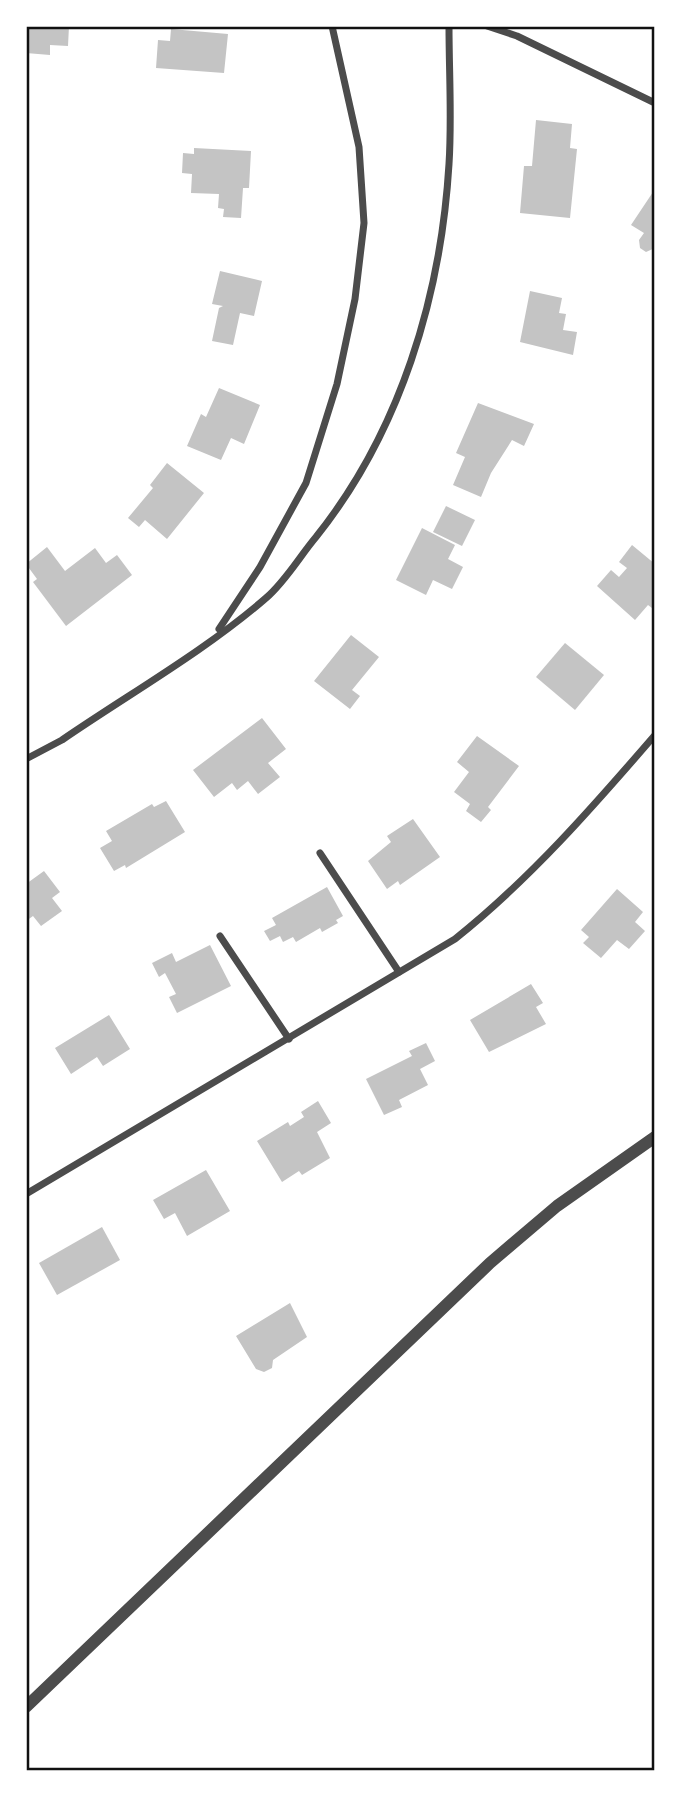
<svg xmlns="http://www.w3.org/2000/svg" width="681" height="1797" font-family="'Source Sans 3',sans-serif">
<rect width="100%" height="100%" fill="#fff"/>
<!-- building -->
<g fill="#c4c4c4">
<path d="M 26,26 L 69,26 L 68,46 L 50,45 L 50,55 L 26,53 Z"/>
<path d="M 171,29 L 228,34 L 224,73 L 156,68 L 158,40 L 170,41 Z"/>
<path d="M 536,120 L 572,124 L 570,148 L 577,149 L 570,218 L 520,213 L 524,166 L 532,166 Z"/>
<path d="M 194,148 L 251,151 L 249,188 L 243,188 L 241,218 L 223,217 L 224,209 L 218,208 L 219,194 L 191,193 L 192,174 L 182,173 L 183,153 L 194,154 Z"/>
<path d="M 655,189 L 655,248 L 646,252 L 640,248 L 639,240 L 644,233 L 631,225 Z"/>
<path d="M 220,271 L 262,281 L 254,316 L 240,313 L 233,345 L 212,341 L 219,308 L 223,306 L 212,304 Z"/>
<path d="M 530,291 L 562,298 L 559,313 L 566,314 L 563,330 L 577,332 L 573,355 L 520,342 Z"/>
<path d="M 219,388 L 260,405 L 244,444 L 231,438 L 221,460 L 187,446 L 201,414 L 206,417 Z"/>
<path d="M 478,403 L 534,424 L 524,446 L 512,440 L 491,473 L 481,497 L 453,485 L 465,457 L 456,453 Z"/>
<path d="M 167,463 L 204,493 L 167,539 L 145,520 L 139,527 L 128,518 L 153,488 L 150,485 Z"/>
<path d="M 446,506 L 475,520 L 462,546 L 433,532 Z"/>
<path d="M 422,528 L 455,545 L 448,559 L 463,567 L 452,589 L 433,580 L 426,595 L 396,580 Z"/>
<path d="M 632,545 L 655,564 L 655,606 L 652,608 L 648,605 L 635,620 L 597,586 L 611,570 L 619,577 L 627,568 L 619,562 Z"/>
<path d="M 47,547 L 65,571 L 95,548 L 106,563 L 117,555 L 132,575 L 66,626 L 33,582 L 37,579 L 26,564 Z"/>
<path d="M 351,635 L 379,657 L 352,690 L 360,696 L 350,709 L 314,681 Z"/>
<path d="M 565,643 L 604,675 L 575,710 L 536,677 Z"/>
<path d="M 262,718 L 286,749 L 268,763 L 280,777 L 258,794 L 248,781 L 237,790 L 232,783 L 214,797 L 193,770 Z"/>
<path d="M 477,736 L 519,766 L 488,807 L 491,810 L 481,822 L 466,811 L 470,804 L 454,792 L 469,772 L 457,762 Z"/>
<path d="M 166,801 L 185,832 L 126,868 L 125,865 L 114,871 L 100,848 L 112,841 L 106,831 L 152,804 L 154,807 Z"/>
<path d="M 413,819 L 440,857 L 400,885 L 398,881 L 387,889 L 368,861 L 391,842 L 387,836 Z"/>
<path d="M 44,871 L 60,892 L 52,898 L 62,911 L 41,926 L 33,916 L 26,921 L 26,884 Z"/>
<path d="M 327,887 L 343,916 L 336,920 L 338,923 L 322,932 L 320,928 L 296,942 L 293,937 L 283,942 L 280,936 L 270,941 L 264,931 L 276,925 L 272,918 Z"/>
<path d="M 617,889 L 643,912 L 635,922 L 645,931 L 629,949 L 617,940 L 601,958 L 583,943 L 589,937 L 581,930 Z"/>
<path d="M 210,945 L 231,986 L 177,1013 L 169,997 L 176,994 L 165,973 L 159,977 L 152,963 L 172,953 L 176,962 Z"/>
<path d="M 531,984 L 543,1003 L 536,1007 L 546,1024 L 489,1052 L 470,1020 Z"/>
<path d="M 109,1015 L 130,1049 L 103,1066 L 97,1057 L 71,1074 L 55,1048 Z"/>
<path d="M 426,1043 L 435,1061 L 420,1069 L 428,1085 L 399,1100 L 402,1107 L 384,1115 L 366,1079 L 412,1056 L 409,1051 Z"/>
<path d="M 318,1101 L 331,1123 L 317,1132 L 330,1158 L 302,1175 L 299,1171 L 282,1182 L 257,1141 L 288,1122 L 290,1126 L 304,1117 L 301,1112 Z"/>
<path d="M 206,1170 L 230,1211 L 187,1236 L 175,1213 L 164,1219 L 153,1200 Z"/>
<path d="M 102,1227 L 120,1260 L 57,1295 L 39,1263 Z"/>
<path d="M 290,1303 L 307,1337 L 273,1360 L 272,1368 L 264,1372 L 256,1369 L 236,1336 Z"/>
</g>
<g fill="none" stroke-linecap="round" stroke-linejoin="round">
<!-- minor -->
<g stroke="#4c4c4c" stroke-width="7">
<path d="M 487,26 L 517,36 L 655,103"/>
<path d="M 219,629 L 260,567 L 306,483 L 337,384 L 355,299 L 364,223 L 359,147 L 332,26"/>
<path d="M 26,759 L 62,740 C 129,694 205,651 266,598 C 285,582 300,556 316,537 C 400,432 441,297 449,164 C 452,118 449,72 449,26"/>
<path d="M 320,853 L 399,972"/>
<path d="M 220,936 L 289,1039"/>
<path d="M 26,1194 L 455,939 C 530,879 592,808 655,735"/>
</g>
<!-- tertiary -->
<path stroke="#4c4c4c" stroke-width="12" d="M 26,1707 L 490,1263 L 557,1206 L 655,1137"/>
</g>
<!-- border -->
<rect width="681" height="1797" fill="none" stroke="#ffffff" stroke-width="56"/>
<rect x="28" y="28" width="625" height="1741" fill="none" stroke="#111" stroke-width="2.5"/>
</svg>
